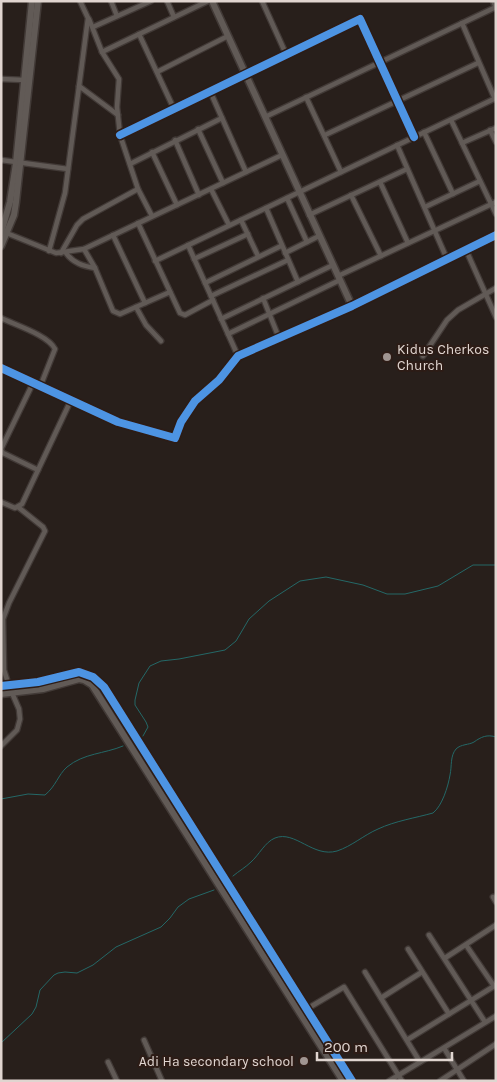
<svg xmlns="http://www.w3.org/2000/svg" width="497" height="1082" font-family="Karla,sans-serif">
<rect width="100%" height="100%" fill="#281f1b"/>
<g fill="none" stroke-linecap="round" stroke-linejoin="round">
<!-- stream -->
<g stroke="#246867" stroke-width="1">
<path d="M 143,736 L 148,727 L 146,722 L 135,705 L 135,700 L 139,683 L 150,666 L 161,661 L 179,659 L 225,650 L 236,641 L 249,619 L 269,601 L 300,581 L 326,577 L 363,585 L 387,594 L 405,594 L 438,586 L 473,565 L 496,565"/>
<path d="M 1,799 L 28,794 L 45,795 C 56,786 58,775 67,767 C 84,753 104,754 123,746"/>
<path d="M 233,876 C 239,871 246,867 251,862 C 259,855 265,842 275,838 C 295,830 313,858 337,851 C 352,846 364,835 378,829 C 395,821 415,818 433,813 C 442,806 448,787 450,775 C 452,766 450,756 456,749 C 461,744 469,745 474,742 C 481,737 487,734 496,737"/>
<path d="M 1,1043 L 32,1014 L 36,1007 L 40,990 L 54,975 L 58,973 L 65,972 L 77,973 L 93,965 L 116,947 L 161,927 L 170,918 L 178,907 L 189,899 L 214,890"/>
</g>
<defs>
<g id="street">
<path d="M 111,1 L 117,16"/>
<path d="M 167,1 L 174,17"/>
<path d="M 262,1 L 286,54"/>
<path d="M 89,19 L 102,52 L 119,79 L 117,107 L 120,135 L 138,189 L 152,216"/>
<path d="M 462,23 L 495,99"/>
<path d="M 93,27 L 151,1"/>
<path d="M 139,34 L 174,109"/>
<path d="M 102,52 L 208,1"/>
<path d="M 157,72 L 228,36"/>
<path d="M 1,79 L 25,80"/>
<path d="M 79,86 L 118,115"/>
<path d="M 210,91 L 246,172"/>
<path d="M 306,97 L 341,172"/>
<path d="M 265,117 L 496,7"/>
<path d="M 451,120 L 496,214"/>
<path d="M 198,129 L 223,183"/>
<path d="M 490,130 L 496,142"/>
<path d="M 424,132 L 453,194"/>
<path d="M 120,135 L 360,19 L 414,137"/>
<path d="M 325,135 L 478,63"/>
<path d="M 175,140 L 199,195"/>
<path d="M 462,143 L 496,128"/>
<path d="M 397,145 L 447,259"/>
<path d="M 152,152 L 177,205"/>
<path d="M 1,160 L 68,169"/>
<path d="M 130,164 L 222,118"/>
<path d="M 380,182 L 408,243"/>
<path d="M 211,189 L 229,225"/>
<path d="M 351,195 L 381,256"/>
<path d="M 287,198 L 307,242"/>
<path d="M 425,207 L 480,181"/>
<path d="M 266,208 L 298,282"/>
<path d="M 309,215 L 407,169"/>
<path d="M 241,220 L 258,256"/>
<path d="M 138,223 L 180,313 L 185,315 L 213,300"/>
<path d="M 4,232 L 56,253 L 84,249 L 282,155"/>
<path d="M 113,235 L 145,303"/>
<path d="M 188,245 L 238,356"/>
<path d="M 84,249 L 95,268 L 113,311 L 120,314 L 170,292"/>
<path d="M 466,250 L 496,317"/>
<path d="M 49,251 L 65,193 L 88,18 L 80,1"/>
<path d="M 61,253 L 77,225 L 83,219 L 138,189"/>
<path d="M 66,253 C 73,263 83,266 95,268"/>
<path d="M 285,253 L 319,236"/>
<path d="M 194,259 L 248,234"/>
<path d="M 155,261 L 496,98"/>
<path d="M 338,276 L 496,202"/>
<path d="M 205,283 L 281,246"/>
<path d="M 211,296 L 288,260"/>
<path d="M 263,298 L 279,338"/>
<path d="M 136,307 L 146,325 L 161,341"/>
<path d="M 1,318 C 15,325 48,335 55,349 L 40,387"/>
<path d="M 221,319 L 333,265"/>
<path d="M 228,334 L 340,280"/>
<path d="M 423,356 L 447,320 L 458,310 L 496,288"/>
<path d="M 1,368 L 118,422 L 175,438 L 181,422 L 195,401 L 219,380 L 238,356 L 352,306"/>
<path d="M 1,449 L 33,383"/>
<path d="M 1,450 L 3,453 L 38,470"/>
<path d="M 1,502 L 15,508 L 22,504 L 71,400"/>
<path d="M 1,746 L 17,730 L 20,719 L 19,709 L 9,686 L 4,670 L 3,619 L 9,603 L 45,531 L 43,527 L 18,507"/>
<path d="M 493,897 L 496,902"/>
<path d="M 429,935 L 485,1022"/>
<path d="M 466,945 L 494,986"/>
<path d="M 408,949 L 449,1014"/>
<path d="M 445,958 L 496,925"/>
<path d="M 365,972 L 420,1062"/>
<path d="M 381,998 L 422,972"/>
<path d="M 300,1013 L 344,987 L 402,1081"/>
<path d="M 144,1040 L 162,1081"/>
<path d="M 407,1040 L 496,985"/>
<path d="M 444,1048 L 464,1081"/>
<path d="M 108,1062 L 117,1081"/>
<path d="M 389,1081 L 496,1016"/>
<path d="M 440,1081 L 496,1044"/>
</g>
<g id="secondary">
<path d="M 212,1 L 352,306 L 496,235"/>
<path d="M 494,1 L 496,6"/>
<path d="M 1,233 L 10,202 L 16,163 L 32,1"/>
<path d="M 1,246 L 14,215 L 16,202 L 38,1"/>
<path d="M 1,686 L 38,682 L 79,672 L 93,677 L 104,687 L 352,1081"/>
<path d="M 1,694 L 43,689 L 79,679 L 84,680 L 92,685 L 343,1081"/>
</g>
</defs>
<!-- street casing -->
<use href="#street" stroke="#423a37" stroke-width="7"/>
<!-- secondary casing -->
<use href="#secondary" stroke="#423a37" stroke-width="9"/>
<!-- street -->
<use href="#street" stroke="#615a56" stroke-width="4.5"/>
<!-- secondary -->
<use href="#secondary" stroke="#615a56" stroke-width="6"/>
<defs>
<g id="cycleway">
<path d="M 120,135 L 360,19 L 414,137"/>
<path d="M 1,368 L 118,422 L 175,438 L 181,422 L 195,401 L 219,380 L 238,356 L 352,306 L 496,235"/>
<path d="M 1,686 L 38,682 L 79,672 L 93,677 L 104,687 L 352,1081"/>
</g>
</defs>
<!-- cycleway casing -->
<use href="#cycleway" stroke="#2d1c16" stroke-width="11"/>
<!-- cycleway -->
<use href="#cycleway" stroke="#4d94e3" stroke-width="8"/>
</g>
<!-- markers -->
<g fill="#a09591" stroke="#2d1c16" stroke-width="2">
<circle cx="387" cy="357" r="5"/>
<circle cx="304" cy="1061" r="5"/>
</g>
<g text-anchor="middle" dominant-baseline="central" stroke-width="4" stroke-linejoin="round" paint-order="stroke">
<!-- poi labels -->
<g font-size="14" fill="#e0d5d0" stroke="#2d1c16" text-anchor="start">
<text x="397" y="349">Kidus Cherkos<tspan x="397" dy="16">Church</tspan></text>
<text x="294" y="1061" text-anchor="end">Adi Ha secondary school</text>
</g>
</g>
<!-- border -->
<rect width="497" height="1082" fill="none" stroke="#e0d5d0" stroke-width="5"/>
<!-- scale -->
<path d="M317 1052v8h135v-8" fill="none" stroke="#e0d5d0" stroke-width="2.5"/>
<text x="324" y="1052" font-size="15" fill="#e0d5d0" stroke="#2d1c16" stroke-width="4" paint-order="stroke">200 m</text>
</svg>
